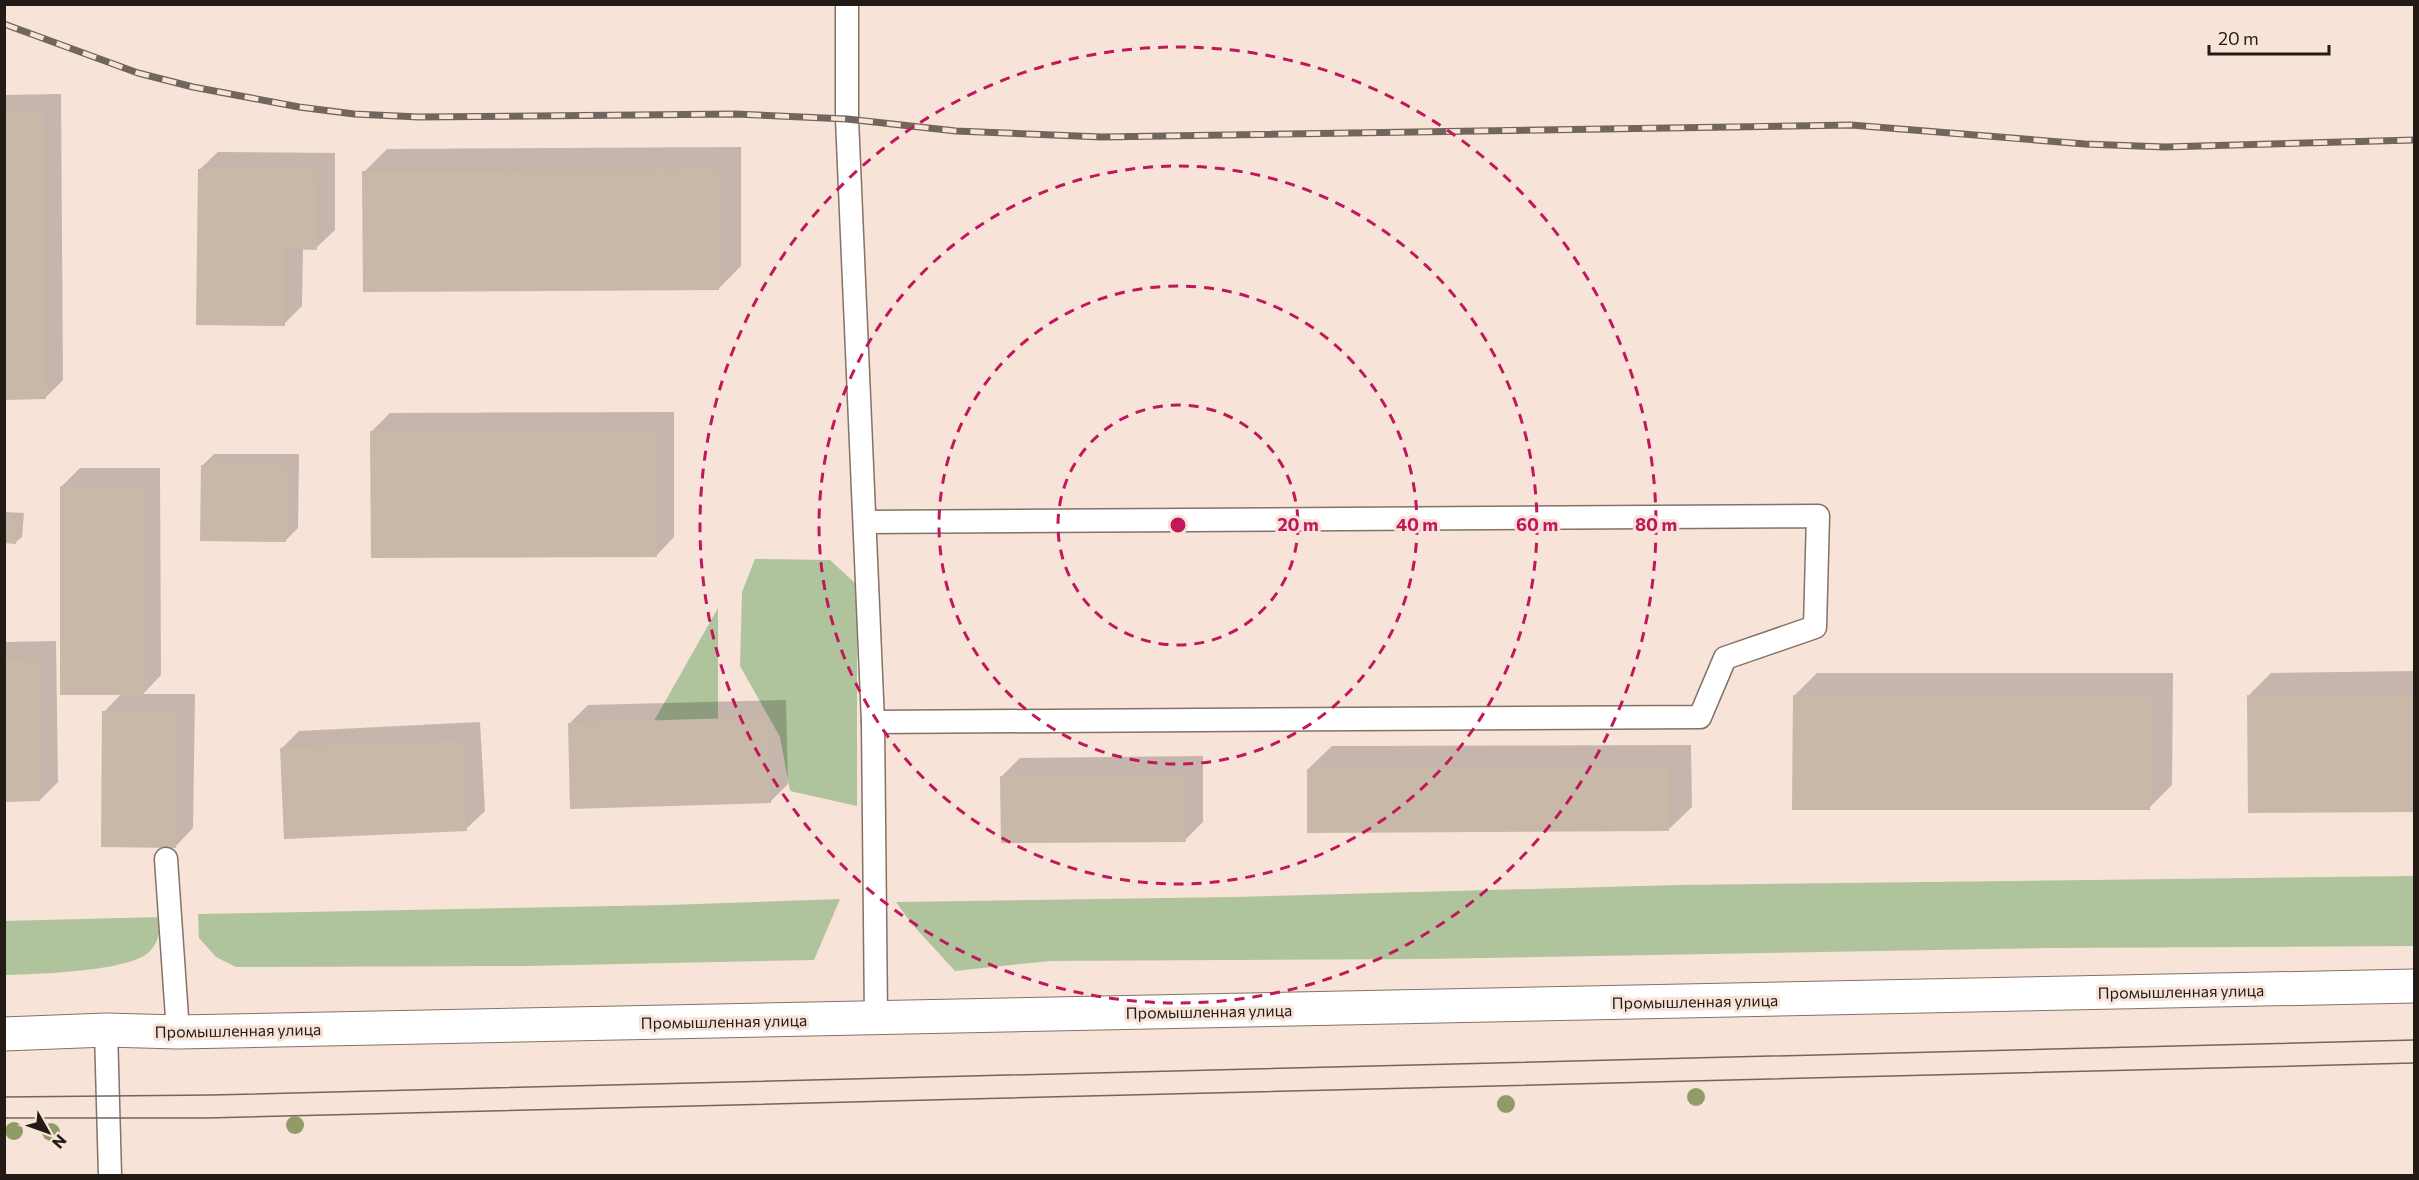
<svg xmlns="http://www.w3.org/2000/svg" width="2419" height="1180" font-family="Commissioner,sans-serif">
<rect width="100%" height="100%" fill="#f7e3d7"/>
<!-- green -->
<g fill="#afc49c">
<path d="M 755,559 L 830,560 L 857,585 L 857,806 L 790,791 L 780,737 L 740,666 L 742,592 Z"/>
<path d="M 718,608 L 718,719 L 654,721 Z"/>
<path d="M 2414,876 L 2414,946 L 2051,948 L 1425,959 L 1050,961 L 955,971 L 911,923 L 896,902 L 1234,897 L 1678,885 Z"/>
<path d="M 840,899 L 814,960 L 526,966 L 236,967 L 216,957 L 199,938 L 198,914 L 667,905 Z"/>
<path d="M 162,917 C 160,929 159,942 150,951 C 131,972 34,974 5,975 L 4,921 Z"/>
</g>
<!-- shadow -->
<g fill="#0003">
<path d="M 61,94 L 63,380 L 45,398 L 4,398 L 4,95 Z"/>
<path d="M 741,147 L 741,266 L 718,289 L 364,172 L 387,149 Z"/>
<path d="M 218,152 L 335,153 L 335,230 L 316,248 L 303,248 L 302,306 L 284,324 L 199,170 Z"/>
<path d="M 674,412 L 674,537 L 656,556 L 372,431 L 390,413 Z"/>
<path d="M 214,454 L 299,454 L 298,528 L 286,540 L 202,466 Z"/>
<path d="M 80,468 L 160,468 L 161,675 L 143,694 L 195,694 L 193,828 L 175,847 L 104,712 L 122,693 L 61,487 Z"/>
<path d="M 4,512 L 24,513 L 22,537 L 16,542 L 4,542 Z"/>
<path d="M 56,641 L 58,782 L 40,800 L 4,801 L 4,642 Z"/>
<path d="M 2414,671 L 2414,810 L 2249,812 L 2248,696 L 2271,673 Z"/>
<path d="M 1817,673 L 2173,673 L 2172,785 L 2149,808 L 1794,696 Z"/>
<path d="M 786,700 L 788,784 L 770,802 L 570,723 L 588,705 Z"/>
<path d="M 480,722 L 485,811 L 466,829 L 281,749 L 299,731 Z"/>
<path d="M 1691,745 L 1692,807 L 1668,830 L 1308,769 L 1332,746 Z"/>
<path d="M 1203,756 L 1203,822 L 1185,840 L 1002,776 L 1020,758 Z"/>
</g>
<!-- building -->
<g fill="#c7b8a8">
<path d="M 4,112 L 44,112 L 46,399 L 4,400 Z"/>
<path d="M 198,169 L 318,170 L 317,250 L 285,249 L 285,326 L 196,325 Z"/>
<path d="M 719,170 L 719,290 L 363,292 L 362,171 Z"/>
<path d="M 657,430 L 657,557 L 371,558 L 370,431 Z"/>
<path d="M 201,465 L 287,466 L 286,542 L 200,541 Z"/>
<path d="M 143,485 L 144,695 L 60,695 L 60,486 Z"/>
<path d="M 4,517 L 19,518 L 16,544 L 4,543 Z"/>
<path d="M 39,658 L 40,801 L 4,802 L 4,659 Z"/>
<path d="M 2414,694 L 2414,812 L 2248,813 L 2247,695 Z"/>
<path d="M 1793,695 L 2150,695 L 2150,810 L 1792,810 Z"/>
<path d="M 102,711 L 177,712 L 176,848 L 101,847 Z"/>
<path d="M 768,717 L 771,803 L 570,809 L 568,723 Z"/>
<path d="M 463,740 L 467,831 L 284,839 L 280,748 Z"/>
<path d="M 1669,767 L 1669,831 L 1307,833 L 1307,769 Z"/>
<path d="M 1185,774 L 1186,842 L 1001,843 L 1000,776 Z"/>
</g>
<g fill="none" stroke-linecap="round" stroke-linejoin="round">
<defs>
<g id="service">
<path d="M 847,4 L 847,119 L 873,722 L 876,1018"/>
<path d="M 865,522 L 1818,516 L 1815,627 L 1725,658 L 1700,717 L 873,722"/>
<path d="M 166,859 L 178,1032"/>
<path d="M 106,1030 L 110,1176"/>
</g>
<path id="tertiary" d="M 4,1034 L 106,1030 L 178,1032 L 2414,986"/>
</defs>
<!-- service casing -->
<use href="#service" stroke="#847267" stroke-width="25"/>
<!-- tertiary casing -->
<use href="#tertiary" stroke="#847267" stroke-width="35"/>
<!-- service -->
<use href="#service" stroke="#fff" stroke-width="22"/>
<!-- tertiary -->
<use href="#tertiary" stroke="#fff" stroke-width="33"/>
<!-- tram -->
<g stroke="#71655e" stroke-width="1.5">
<path d="M 4,1097 L 211,1095 L 2414,1040"/>
<path d="M 4,1118 L 208,1118 L 2414,1063"/>
</g>
<defs>
<path id="rail" d="M 4,24 L 138,73 L 193,87 L 299,107 L 354,114 L 419,117 L 735,114 L 847,119 L 956,131 L 1102,137 L 1851,125 L 2085,144 L 2165,147 L 2414,140"/>
</defs>
<!-- rail casing -->
<use href="#rail" stroke="#71655e" stroke-width="7"/>
<!-- rail -->
<use href="#rail" stroke="#f7e3d7" stroke-width="4.5" stroke-dasharray="14" stroke-linecap="butt"/>
</g>
<!-- trees -->
<g fill="#919b65">
<circle cx="1696" cy="1097" r="9"/>
<circle cx="1506" cy="1104" r="9"/>
<circle cx="295" cy="1125" r="9"/>
<circle cx="14" cy="1131" r="9"/>
<circle cx="51" cy="1132" r="9"/>
</g>
<!-- distance rings -->
<g fill="none" stroke="#c2185b" stroke-width="3" stroke-dasharray="10 8">
<circle cx="1178" cy="525" r="120"/>
<circle cx="1178" cy="525" r="239"/>
<circle cx="1178" cy="525" r="359"/>
<circle cx="1178" cy="525" r="478"/>
</g>
<g text-anchor="middle" dominant-baseline="central" stroke-width="6" stroke-linejoin="round" paint-order="stroke">
<!-- street labels -->
<g font-size="16" fill="#221b16" stroke="#f7e3d7">
<text transform="translate(2181 991) rotate(-1)">Промышленная улица</text>
<text transform="translate(1695 1001) rotate(-1)">Промышленная улица</text>
<text transform="translate(1209 1011) rotate(-1)">Промышленная улица</text>
<text transform="translate(724 1021) rotate(-1)">Промышленная улица</text>
<text transform="translate(238 1030) rotate(-1)">Промышленная улица</text>
</g>
</g>
<circle cx="1178" cy="525" r="9" fill="#c2185b" stroke="#f7e3d7" stroke-width="3"/>
<g font-size="18" text-anchor="middle" font-weight="bold" fill="#c2185b" stroke="#f7e3d7" stroke-width="6" stroke-linejoin="round" paint-order="stroke">
<text x="1298" y="531">20 m</text>
<text x="1417" y="531">40 m</text>
<text x="1537" y="531">60 m</text>
<text x="1656" y="531">80 m</text>
</g>
<!-- border -->
<rect width="2419" height="1180" fill="none" stroke="#221b16" stroke-width="12"/>
<!-- north arrow -->
<g transform="translate(48 1132) rotate(130)" stroke="#f7e3d7" stroke-width="4.5" paint-order="stroke">
<path d="M0-4.5L10 22L0 15L-10 22Z" fill="#221b16"/>
<text y="-9" font-size="16" font-weight="bold" text-anchor="middle" fill="#221b16">N</text>
</g>
<!-- scale -->
<path d="M2209 45v9h120v-9" fill="none" stroke="#221b16" stroke-width="3"/>
<text x="2218" y="45" font-size="18" fill="#221b16" stroke="#f7e3d7" stroke-width="4.5" paint-order="stroke">20 m</text>
</svg>
